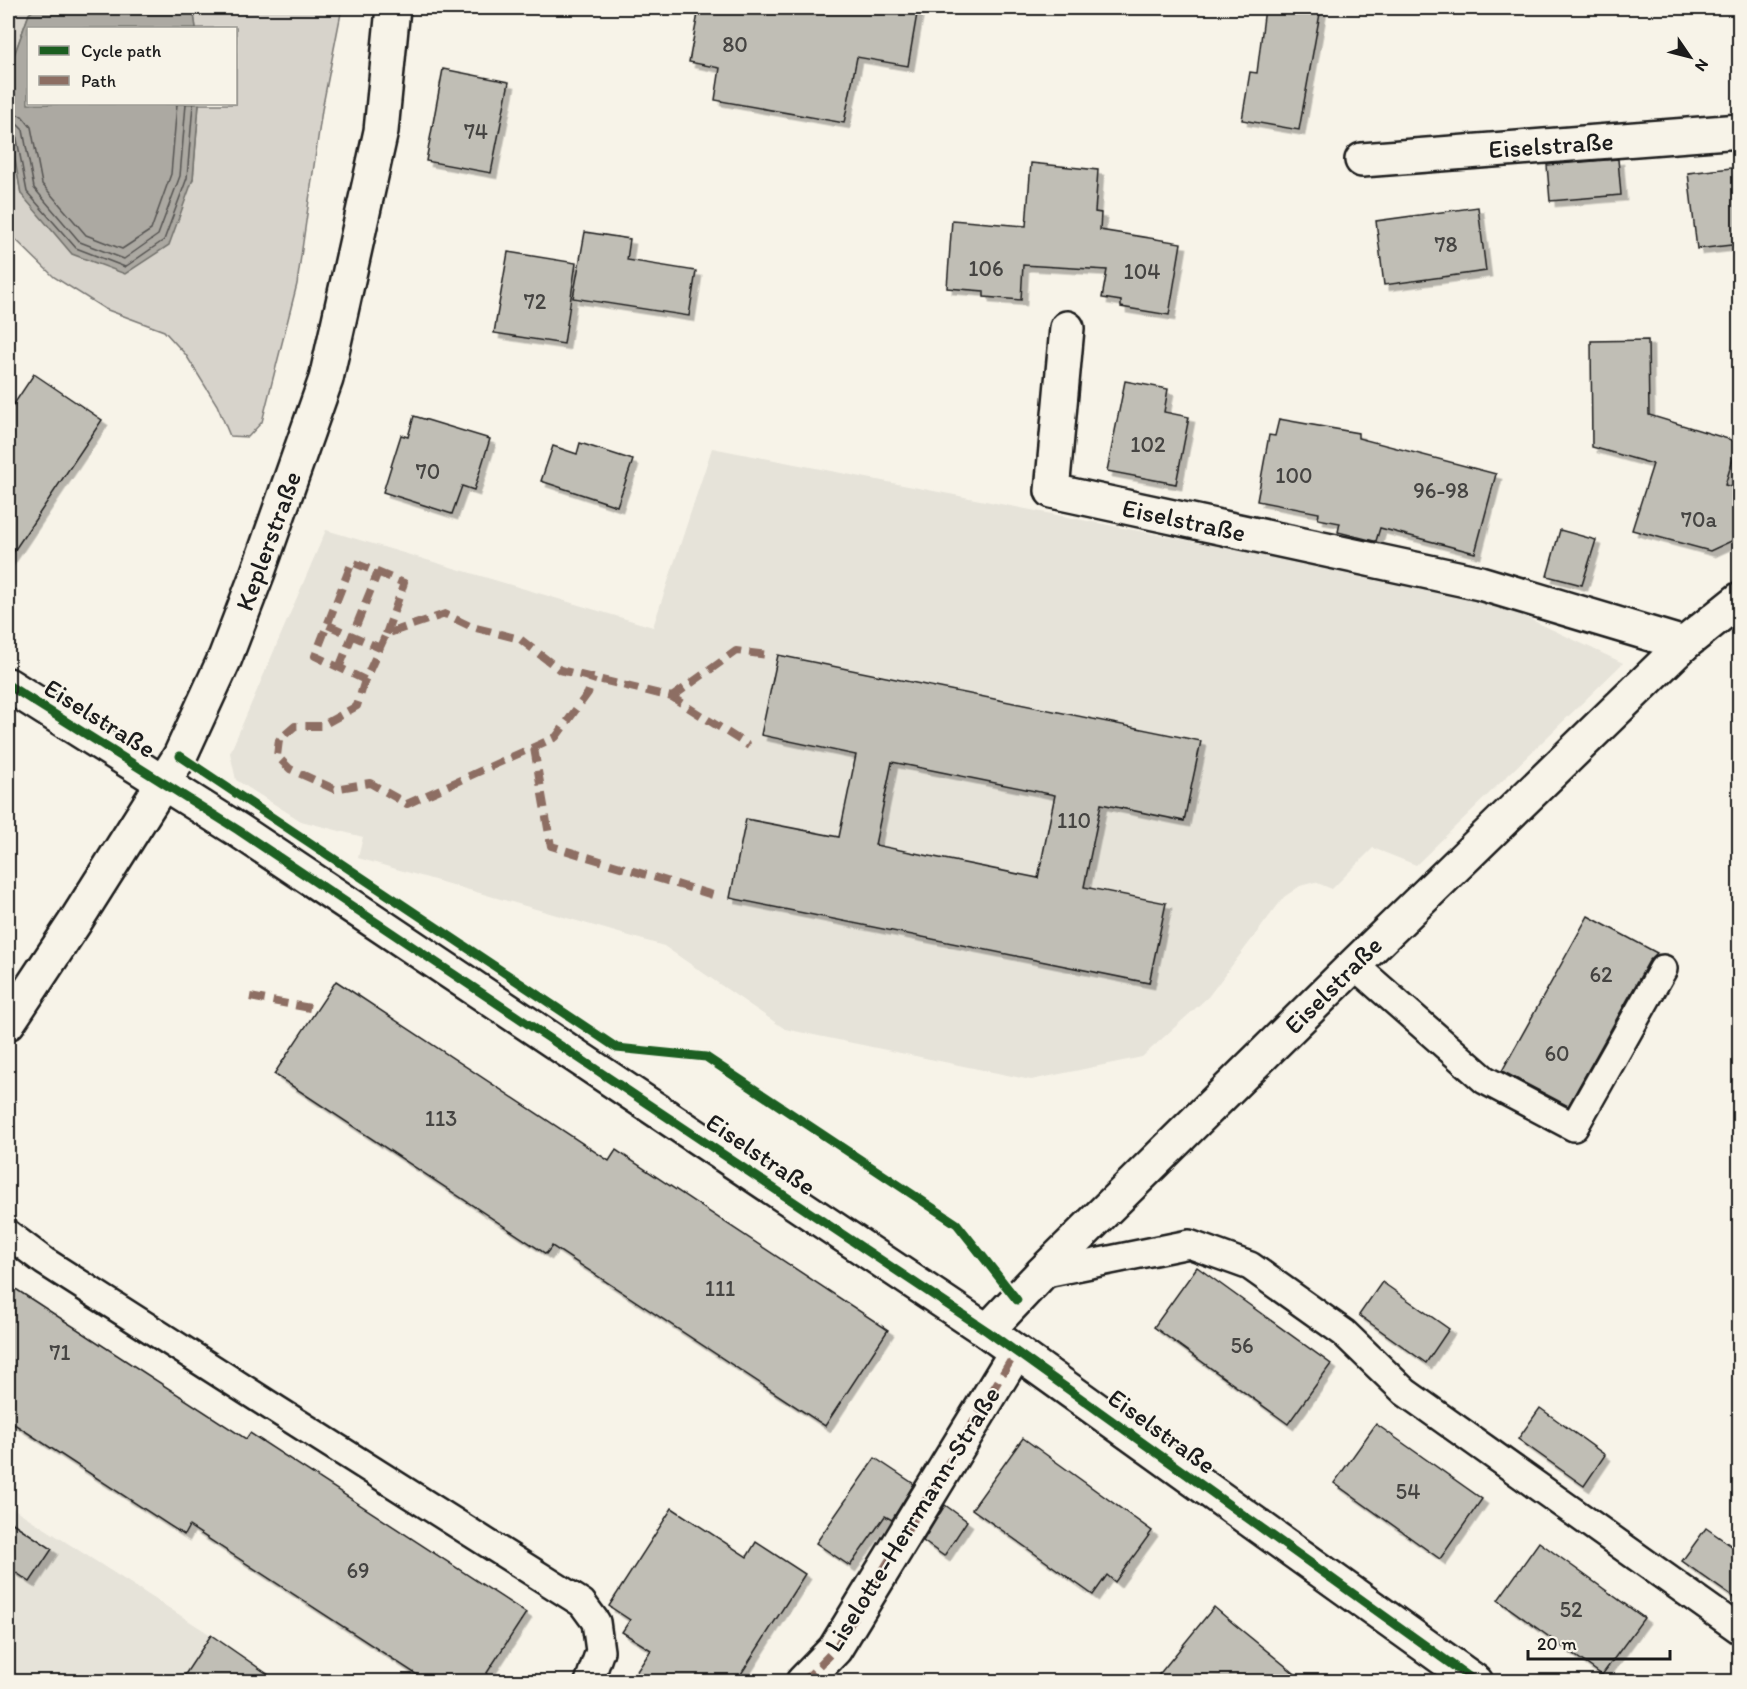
<svg xmlns="http://www.w3.org/2000/svg" width="1747" height="1689" font-family="Itim,sans-serif">
<defs>
<filter id="shadow"><feDropShadow dx="5.5" dy="5.5" stdDeviation="0" flood-color="#0004"/></filter>
</defs>
<rect width="100%" height="100%" fill="#f7f3e8"/>
<filter id="ink" filterUnits="userSpaceOnUse"><feTurbulence type="fractalNoise" baseFrequency=".0167" numOctaves="2"/><feDisplacementMap in="SourceGraphic" scale="12" xChannelSelector="R" yChannelSelector="G"/><feConvolveMatrix kernelMatrix="1 2 1 2 8 2 1 2 1" color-interpolation-filters="sRGB"/></filter>
<g filter="url(#ink)">
<!-- built -->
<g fill="#e6e3d9">
<path d="M 712,448 L 1485,598 L 1623,663 L 1416,865 L 1373,848 L 1332,889 L 1315,882 L 1300,886 L 1284,897 L 1208,997 L 1142,1057 L 1031,1080 L 785,1029 L 664,946 L 358,858 L 363,837 L 301,821 L 236,780 L 230,753 L 326,530 L 653,627 Z"/>
<path d="M 8,1505 L 211,1635 L 280,1681 L 8,1681 Z"/>
</g>
<!-- green -->
<g fill="#d7d3cb" stroke="#7a7874" stroke-width="1.5">
<path d="M 8,8 L 36,8 L 29,14 L 8,72 Z"/>
<path d="M 193,8 L 342,8 L 322,110 L 297,284 L 262,422 L 248,437 L 230,436 L 217,405 L 186,355 L 164,331 L 105,309 L 54,277 L 8,232 L 8,120 L 21,194 L 193,179 L 199,104 L 236,104 L 236,28 L 196,28 Z"/>
</g>
<!-- water -->
<path fill="#aca9a2" stroke="#72716c" stroke-width="1.5" d="M 36,8 L 193,8 L 196,28 L 28,28 L 28,104 L 199,104 L 193,179 L 169,245 L 125,274 L 72,254 L 21,194 L 8,120 L 8,72 L 29,14 Z"/>
<g fill="none" stroke-linecap="round" stroke-linejoin="round">
<!-- shore -->
<g stroke="#565452" stroke-width="1.5">
<path d="M 8,113 L 22,116 L 31,127 L 42,184 L 86,235 L 122,249 L 151,230 L 171,174 L 177,104"/>
<path d="M 8,122 L 17,124 L 23,130 L 34,188 L 80,242 L 124,259 L 158,235 L 180,176 L 186,104"/>
<path d="M 8,129 L 13,130 L 16,134 L 27,192 L 76,248 L 125,267 L 164,240 L 187,178 L 193,104"/>
</g>
</g>
<!-- building -->
<g fill="#c0beb5" stroke="#1c1c1c" stroke-width="1.5" fill-rule="evenodd" filter="url(#shadow)">
<path d="M 699,8 L 918,8 L 908,66 L 857,57 L 844,123 L 715,100 L 720,68 L 689,62 Z"/>
<path d="M 1265,8 L 1321,8 L 1299,130 L 1242,120 L 1250,72 L 1257,73 Z"/>
<path d="M 443,69 L 509,82 L 491,173 L 426,161 Z"/>
<path d="M 1618,159 L 1621,195 L 1550,201 L 1547,165 Z"/>
<path d="M 1031,163 L 1098,170 L 1095,212 L 1101,213 L 1100,230 L 1181,243 L 1169,315 L 1121,307 L 1121,301 L 1102,298 L 1107,270 L 1023,265 L 1021,300 L 984,297 L 984,291 L 947,288 L 952,220 L 1026,226 Z"/>
<path d="M 1740,167 L 1740,244 L 1697,249 L 1688,173 Z"/>
<path d="M 1478,207 L 1486,271 L 1384,285 L 1376,221 Z"/>
<path d="M 585,232 L 630,239 L 627,260 L 696,271 L 689,316 L 573,298 Z"/>
<path d="M 508,252 L 576,263 L 564,344 L 494,333 Z"/>
<path d="M 1648,340 L 1649,415 L 1738,442 L 1725,485 L 1740,489 L 1740,537 L 1710,551 L 1632,530 L 1653,464 L 1592,447 L 1591,341 Z"/>
<path d="M 34,374 L 102,420 L 8,560 L 8,413 Z"/>
<path d="M 1125,381 L 1168,389 L 1164,412 L 1189,417 L 1176,484 L 1107,471 Z"/>
<path d="M 414,416 L 490,439 L 474,490 L 462,486 L 452,514 L 383,492 L 401,435 L 408,437 Z"/>
<path d="M 1279,419 L 1358,433 L 1358,438 L 1496,474 L 1475,553 L 1380,528 L 1376,541 L 1374,541 L 1338,532 L 1340,523 L 1318,519 L 1319,513 L 1257,501 L 1269,435 L 1275,436 Z"/>
<path d="M 580,443 L 633,460 L 617,506 L 541,481 L 553,446 L 577,454 Z"/>
<path d="M 1560,530 L 1596,540 L 1582,585 L 1547,576 Z"/>
<path d="M 778,655 L 1201,741 L 1184,821 L 1101,804 L 1084,887 L 1166,903 L 1149,983 L 730,898 L 746,819 L 839,837 L 856,755 L 761,735 ZM 892,762 L 1055,795 L 1038,878 L 875,845 Z"/>
<path d="M 1588,916 L 1657,953 L 1649,961 L 1568,1106 L 1502,1071 Z"/>
<path d="M 336,981 L 609,1161 L 616,1150 L 888,1330 L 825,1426 L 552,1246 L 546,1254 L 274,1074 Z"/>
<path d="M 1197,1267 L 1331,1364 L 1288,1424 L 1154,1327 Z"/>
<path d="M 1382,1282 L 1449,1329 L 1426,1363 L 1359,1315 Z"/>
<path d="M 8,1284 L 246,1439 L 250,1433 L 526,1613 L 481,1682 L 428,1682 L 189,1526 L 184,1535 L 8,1420 Z"/>
<path d="M 1540,1408 L 1605,1455 L 1584,1486 L 1518,1439 Z"/>
<path d="M 1376,1424 L 1482,1499 L 1440,1559 L 1334,1483 Z"/>
<path d="M 1023,1438 L 1152,1531 L 1115,1582 L 1107,1575 L 1093,1595 L 972,1509 Z"/>
<path d="M 875,1458 L 914,1484 L 892,1520 L 885,1516 L 850,1566 L 816,1543 Z"/>
<path d="M 945,1505 L 967,1521 L 944,1556 L 923,1541 Z"/>
<path d="M 672,1508 L 747,1557 L 756,1542 L 805,1574 L 736,1682 L 630,1682 L 651,1650 L 622,1632 L 630,1620 L 609,1606 Z"/>
<path d="M 8,1520 L 52,1549 L 30,1582 L 8,1567 Z"/>
<path d="M 1706,1528 L 1740,1552 L 1740,1602 L 1682,1561 Z"/>
<path d="M 1539,1542 L 1644,1618 L 1602,1675 L 1498,1600 Z"/>
<path d="M 1214,1607 L 1234,1624 L 1305,1682 L 1153,1682 Z"/>
<path d="M 211,1635 L 279,1682 L 180,1682 Z"/>
</g>
<g fill="none" stroke-linecap="round" stroke-linejoin="round">
<defs>
<g id="lane">
<path d="M 1354,965 L 1485,1080 L 1574,1127 L 1663,969"/>
<path d="M 8,1234 L 44,1261 L 266,1403 L 582,1603 L 596,1622 L 600,1651 L 589,1682"/>
<path d="M 1041,1274 L 1189,1244 L 1250,1266 L 1344,1333 L 1405,1392 L 1740,1630"/>
</g>
<g id="street">
<path d="M 1362,160 L 1740,131"/>
<path d="M 1067,328 L 1052,491 L 1480,583 L 1684,644"/>
<path d="M 8,685 L 238,830 L 987,1331 L 1476,1682"/>
<path d="M 987,1331 L 1041,1274 L 1354,965 L 1684,644 L 1740,599"/>
<path d="M 803,1682 L 835,1649 L 1016,1352"/>
</g>
<path id="secondary" d="M 8,1023 L 75,922 L 180,756 L 225,658 L 258,572 L 326,379 L 381,131 L 393,8"/>
</defs>
<!-- lane casing -->
<use href="#lane" stroke="#1c1c1c" stroke-width="32"/>
<!-- street casing -->
<use href="#street" stroke="#1c1c1c" stroke-width="38"/>
<!-- secondary casing -->
<use href="#secondary" stroke="#1c1c1c" stroke-width="38"/>
<!-- lane -->
<use href="#lane" stroke="#f7f3e8" stroke-width="27"/>
<!-- street -->
<use href="#street" stroke="#f7f3e8" stroke-width="33"/>
<!-- secondary -->
<use href="#secondary" stroke="#f7f3e8" stroke-width="33"/>
<!-- quiet -->
<g stroke="#8d6e63" stroke-width="8" stroke-dasharray="15 8" stroke-linecap="butt">
<path d="M 328,625 L 380,648"/>
<path d="M 386,634 L 404,583 L 352,562 L 315,656 L 365,680 L 386,634 L 445,614 L 472,627 L 520,639 L 560,670 L 672,697 L 749,746"/>
<path d="M 339,668 L 378,572"/>
<path d="M 365,680 L 357,706 L 321,726 L 295,726 L 279,740 L 277,756 L 290,769 L 334,789 L 370,783 L 407,804 L 556,737 L 588,693 L 593,678"/>
<path d="M 672,697 L 736,651 L 768,655"/>
<path d="M 534,748 L 551,846 L 716,896"/>
<path d="M 250,997 L 310,1008"/>
<path d="M 803,1682 L 835,1649 L 1016,1352"/>
</g>
<defs>
<g id="cycleway">
<path d="M 8,685 L 238,830 L 987,1331 L 1476,1682"/>
<path d="M 180,756 L 617,1048 L 706,1057 L 957,1224 L 1017,1300"/>
</g>
</defs>
<!-- cycleway casing -->
<use href="#cycleway" stroke="#f7f3e8" stroke-width="13"/>
<!-- cycleway -->
<use href="#cycleway" stroke="#1b5e20" stroke-width="9"/>
</g>
</g>
<g text-anchor="middle" dominant-baseline="central" stroke-width="4.5" stroke-linejoin="round" paint-order="stroke">
<!-- number labels -->
<g font-size="22" fill="#454442">
<text x="735" y="44">80</text>
<text x="476" y="131">74</text>
<text x="1446" y="244">78</text>
<text x="986" y="268">106</text>
<text x="1142" y="271">104</text>
<text x="535" y="301">72</text>
<text x="1148" y="444">102</text>
<text x="428" y="471">70</text>
<text x="1294" y="475">100</text>
<text x="1441" y="490">96-98</text>
<text x="1699" y="519">70a</text>
<text x="1074" y="820">110</text>
<text x="1601" y="974">62</text>
<text x="1557" y="1053">60</text>
<text x="441" y="1118">113</text>
<text x="720" y="1288">111</text>
<text x="1242" y="1345">56</text>
<text x="60" y="1352">71</text>
<text x="1408" y="1491">54</text>
<text x="358" y="1570">69</text>
<text x="1571" y="1609">52</text>
</g>
<!-- street labels -->
<g font-size="26" fill="#1c1c1c" stroke="#f7f3e8">
<text transform="translate(1551 145) rotate(-4)">Eiselstraße</text>
<text transform="translate(1184 520) rotate(12)">Eiselstraße</text>
<text transform="translate(268 541) rotate(-70)">Keplerstraße</text>
<text transform="translate(100 718) rotate(32)">Eiselstraße</text>
<text transform="translate(1333 985) rotate(-45)">Eiselstraße</text>
<text transform="translate(761 1154) rotate(34)">Eiselstraße</text>
<text transform="translate(1162 1431) rotate(36)">Eiselstraße</text>
<text transform="translate(912 1519) rotate(-58)">Liselotte-Herrmann-Straße</text>
</g>
</g>
<!-- margin -->
<rect width="1747" height="1689" fill="none" stroke="#f7f3e8" stroke-width="30"/>
<rect x="15" y="15" width="1717" height="1659" fill="none" stroke="#1c1c1c" stroke-width="2" filter="url(#ink)"/>
<!-- legend -->
<rect x="27" y="27" width="210" height="78" fill="#f7f3e8" stroke="#9f9d96" stroke-width="1.5"/>
<rect x="39" y="46" width="30" height="9" fill="#1b5e20" stroke="#9f9d96" stroke-width="1.5"/>
<text x="81" y="57" font-size="18" fill="#1c1c1c">Cycle path</text>
<rect x="39" y="76" width="30" height="9" fill="#8d6e63" stroke="#9f9d96" stroke-width="1.5"/>
<text x="81" y="87" font-size="18" fill="#1c1c1c">Path</text>
<!-- north arrow -->
<g transform="translate(1690 57) rotate(125)" stroke="#f7f3e8" stroke-width="4.5" paint-order="stroke">
<path d="M0-4.5L10 22L0 15L-10 22Z" fill="#1c1c1c"/>
<text y="-9" font-size="16" font-weight="bold" text-anchor="middle" fill="#1c1c1c">N</text>
</g>
<!-- scale -->
<path d="M1528 1650v9h142v-9" fill="none" stroke="#1c1c1c" stroke-width="3"/>
<text x="1537" y="1650" font-size="18" fill="#1c1c1c" stroke="#f7f3e8" stroke-width="4.5" paint-order="stroke">20 m</text>
</svg>
